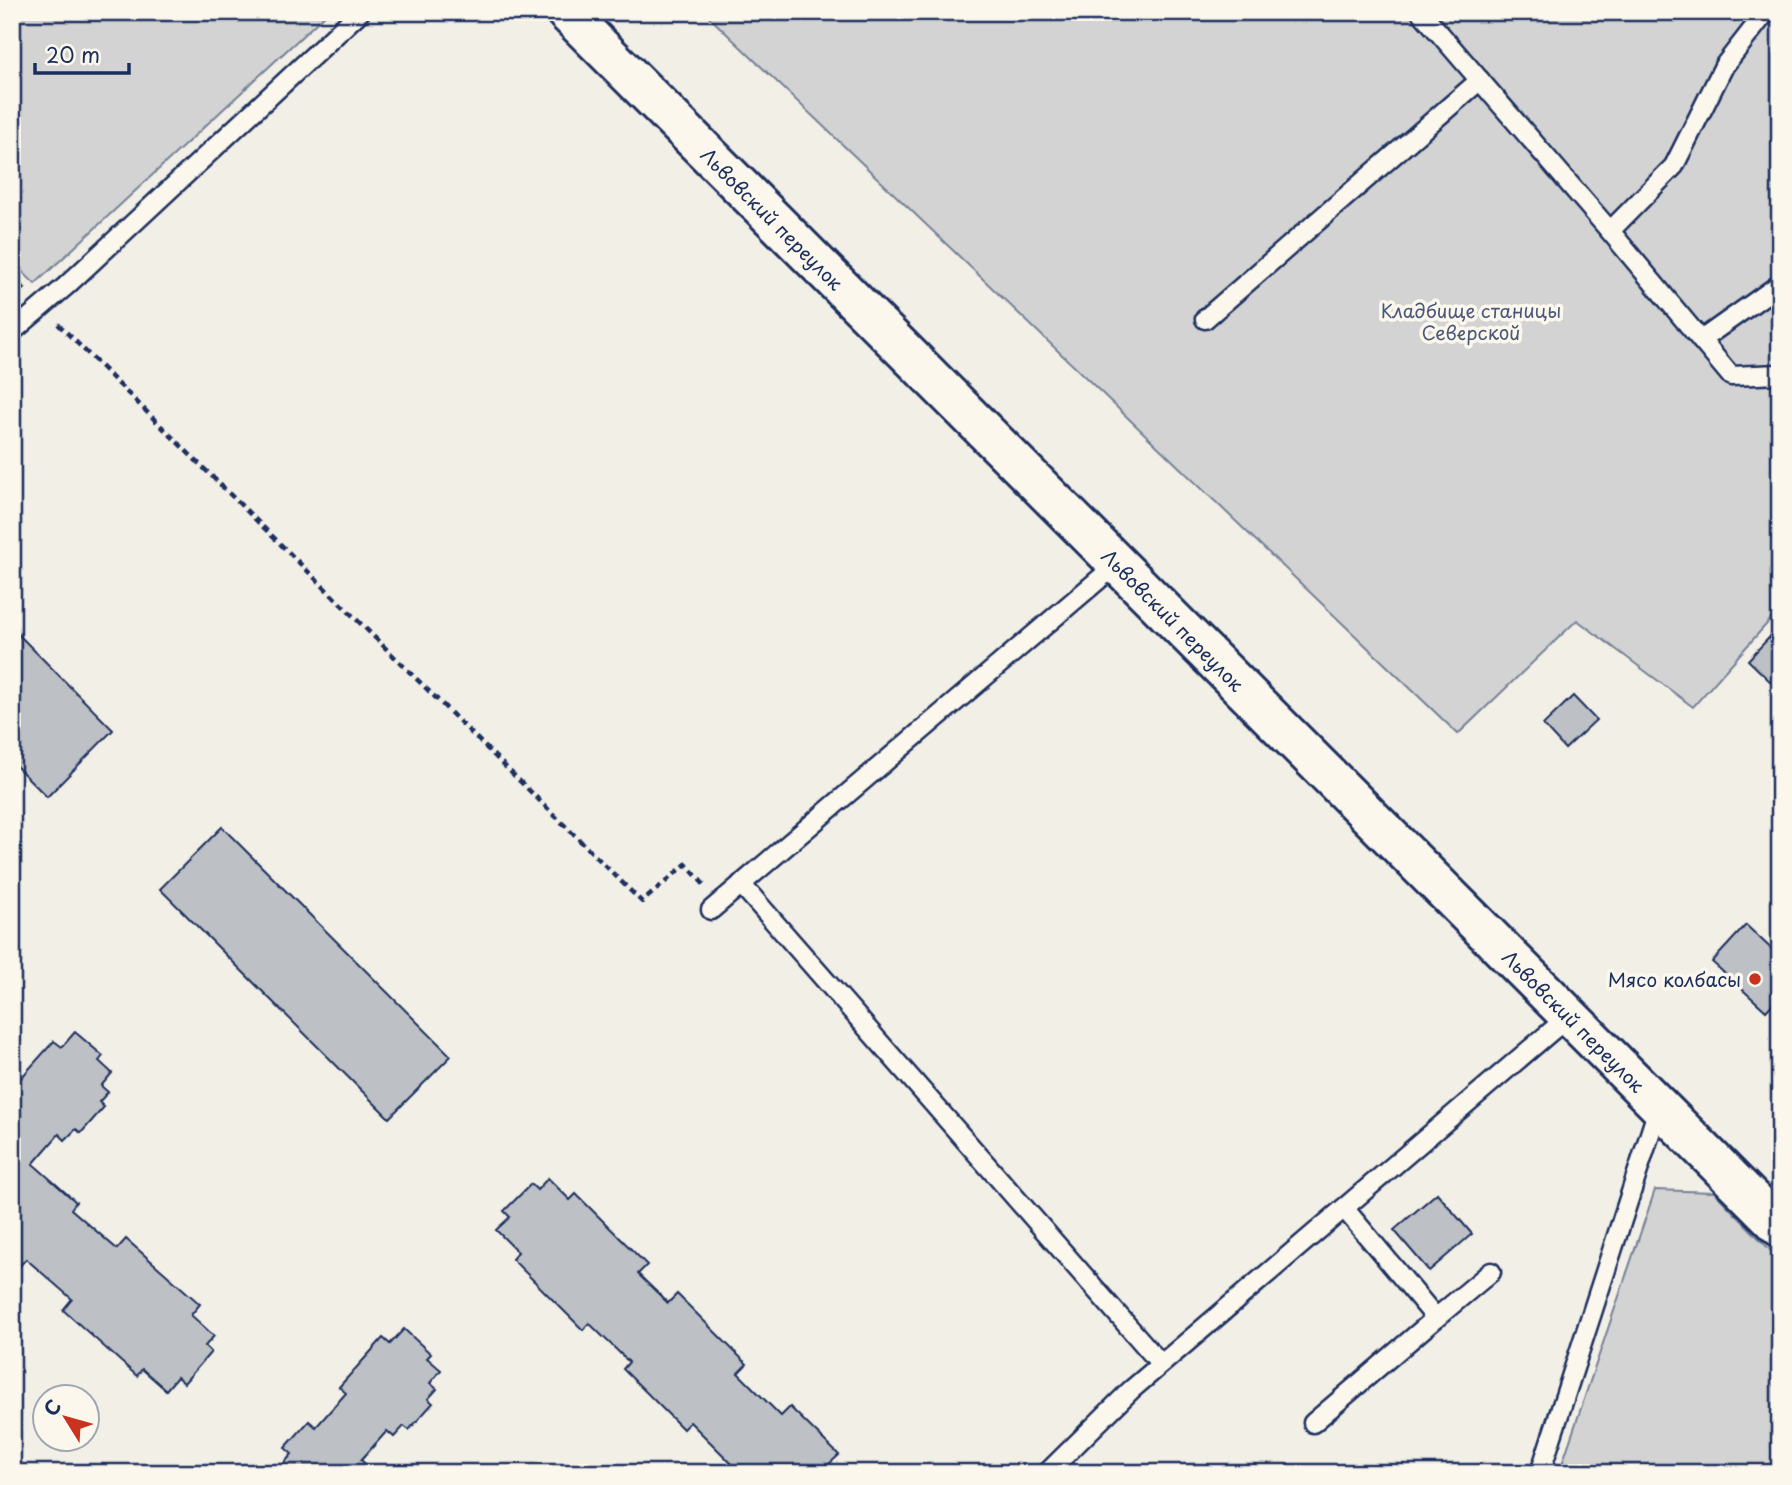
<svg xmlns="http://www.w3.org/2000/svg" width="1792" height="1485" font-family="'Playpen Sans',sans-serif">
<rect width="100%" height="100%" fill="#f2efe6"/>
<filter id="ink" filterUnits="userSpaceOnUse"><feTurbulence type="fractalNoise" baseFrequency=".0143" numOctaves="2"/><feDisplacementMap in="SourceGraphic" scale="14" xChannelSelector="R" yChannelSelector="G"/><feConvolveMatrix kernelMatrix="1 2 1 2 8 2 1 2 1" color-interpolation-filters="sRGB"/></filter>
<g filter="url(#ink)">
<!-- green -->
<g fill="#d2d3d2" stroke="#768198" stroke-width="2">
<path d="M 12,12 L 328,12 L 35,284 L 12,262 Z"/>
<path d="M 704,12 L 1780,12 L 1780,609 L 1693,707 L 1577,620 L 1458,734 Z"/>
<path d="M 1655,1190 L 1714,1192 L 1780,1260 L 1780,1473 L 1559,1473 Z"/>
</g>
<!-- building -->
<g fill="#bdc0c4" stroke="#1b2f5e" stroke-width="2">
<path d="M 1780,626 L 1780,691 L 1748,660 Z"/>
<path d="M 12,628 L 113,730 L 47,797 L 12,762 Z"/>
<path d="M 1573,696 L 1596,720 L 1565,749 L 1543,725 Z"/>
<path d="M 222,827 L 451,1056 L 389,1118 L 160,889 Z"/>
<path d="M 1746,925 L 1780,957 L 1780,996 L 1766,1011 L 1712,962 Z"/>
<path d="M 75,1032 L 103,1056 L 99,1061 L 112,1073 L 101,1086 L 108,1092 L 99,1102 L 104,1107 L 81,1133 L 76,1129 L 65,1140 L 59,1134 L 33,1164 L 76,1202 L 71,1209 L 117,1249 L 126,1239 L 200,1304 L 191,1315 L 214,1336 L 205,1346 L 211,1352 L 184,1383 L 177,1377 L 166,1390 L 142,1369 L 137,1376 L 63,1310 L 72,1299 L 26,1259 L 17,1269 L 12,1265 L 12,1102 L 17,1097 L 12,1093 L 12,1088 L 54,1041 L 62,1047 Z"/>
<path d="M 548,1178 L 570,1200 L 576,1194 L 647,1265 L 638,1274 L 668,1303 L 677,1294 L 747,1364 L 738,1373 L 781,1416 L 790,1407 L 839,1455 L 828,1465 L 836,1473 L 727,1473 L 726,1471 L 733,1465 L 690,1422 L 683,1429 L 623,1369 L 629,1362 L 589,1323 L 583,1330 L 512,1259 L 518,1252 L 496,1230 L 510,1217 L 504,1211 L 531,1184 L 537,1190 Z"/>
<path d="M 1437,1193 L 1472,1234 L 1429,1271 L 1394,1230 Z"/>
<path d="M 404,1329 L 431,1354 L 427,1358 L 441,1370 L 430,1383 L 437,1389 L 428,1399 L 433,1403 L 409,1430 L 404,1426 L 394,1437 L 387,1431 L 361,1460 L 375,1473 L 282,1473 L 278,1470 L 292,1454 L 285,1448 L 309,1421 L 316,1427 L 346,1393 L 339,1387 L 383,1338 L 390,1344 Z"/>
</g>
<g fill="none" stroke-linecap="round" stroke-linejoin="round">
<defs>
<g id="service">
<path d="M 1421,12 L 1610,231 L 1731,376 L 1780,374"/>
<path d="M 1610,231 L 1674,166 L 1724,66 L 1766,12"/>
<path d="M 1205,319 L 1480,80"/>
<path d="M 12,332 L 66,286 L 360,12"/>
<path d="M 1701,340 L 1780,284"/>
<path d="M 741,884 L 1161,1364"/>
<path d="M 711,910 L 1117,564"/>
<path d="M 1436,1318 L 1491,1272"/>
<path d="M 1313,1423 L 1436,1318 L 1344,1208"/>
<path d="M 1047,1473 L 1131,1390 L 1569,1016"/>
<path d="M 1540,1473 L 1659,1106"/>
</g>
<g id="secondary">
<path id="s1" d="M 566,12 L 1780,1227"/>
</g>
</defs>
<!-- service casing -->
<use href="#service" stroke="#1b2f5e" stroke-width="23"/>
<!-- secondary casing -->
<use href="#secondary" stroke="#1b2f5e" stroke-width="44"/>
<!-- path -->
<g stroke="#1b2f5e" stroke-width="4.5" stroke-dasharray="7 5" stroke-linecap="butt">
<path d="M 12,278 L 25,290"/>
<path d="M 58,324 L 642,902 L 686,864 L 705,886"/>
</g>
<!-- service -->
<use href="#service" stroke="#fbf7ec" stroke-width="18"/>
<!-- secondary -->
<use href="#secondary" stroke="#fbf7ec" stroke-width="38"/>
</g>
</g>
<!-- markers -->
<circle fill="#c8321e" stroke="#fbf7ec" stroke-width="2.5" cx="1755" cy="979" r="7"/>
<g text-anchor="middle" dominant-baseline="central" stroke-width="7" stroke-linejoin="round" paint-order="stroke">
<!-- street labels -->
<g font-size="19" fill="#1b2f5e" stroke="#fbf7ec">
<text stroke="none"><textPath href="#s1" startOffset="292">Львовский переулок</textPath></text>
<text stroke="none"><textPath href="#s1" startOffset="859">Львовский переулок</textPath></text>
<text stroke="none"><textPath href="#s1" startOffset="1426">Львовский переулок</textPath></text>
</g>
<!-- park labels -->
<g font-size="19" fill="#49587b" stroke="#fbf7ec">
<text x="1471" y="310">Кладбище станицы<tspan x="1471" dy="22">Северской</tspan></text>
</g>
<!-- poi labels -->
<g font-size="19" fill="#1b2f5e" stroke="#fbf7ec" text-anchor="end">
<text x="1741" y="979">Мясо колбасы</text>
</g>
</g>
<!-- margin -->
<rect width="1792" height="1485" fill="none" stroke="#fbf7ec" stroke-width="42"/>
<rect x="21" y="21" width="1750" height="1443" fill="none" stroke="#1b2f5e" stroke-width="2.5" filter="url(#ink)"/>
<!-- north arrow -->
<g transform="translate(66 1418) rotate(307)"><circle r="33" fill="#fbf7ec" stroke="#a1a7b3" stroke-width="2"/>
<path d="M0-5L12 26L0 18L-12 26Z" fill="#c8321e"/>
<text y="-10" font-size="19" font-weight="bold" text-anchor="middle" fill="#1b2f5e">С</text>
</g>
<!-- scale -->
<path d="M35 63v10h94v-10" fill="none" stroke="#1b2f5e" stroke-width="3.5"/>
<text x="46" y="63" font-size="21" fill="#1b2f5e" stroke="#fbf7ec" stroke-width="5" paint-order="stroke">20 m</text>
</svg>
